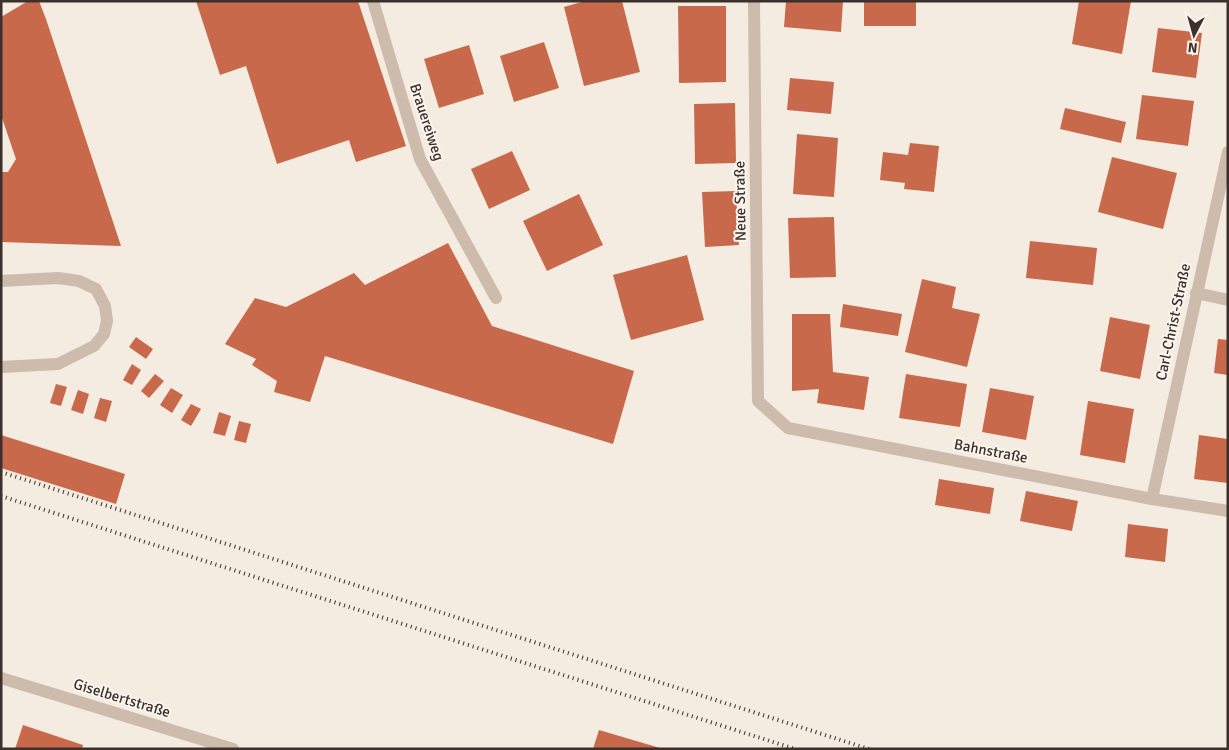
<svg xmlns="http://www.w3.org/2000/svg" width="1229" height="750" font-family="Signika,sans-serif">
<rect width="100%" height="100%" fill="#f4ebe1"/>
<!-- building -->
<g fill="#c8694b">
<path d="M 28,1 L 39,1 L 46,19 L 121,246 L 1,242 L 1,172 L 8,172 L 16,159 L 1,115 L 1,17 Z"/>
<path d="M 196,1 L 358,1 L 406,146 L 356,162 L 349,140 L 277,164 L 246,66 L 220,75 Z"/>
<path d="M 585,1 L 622,1 L 640,72 L 584,86 L 564,7 Z"/>
<path d="M 786,1 L 843,1 L 841,32 L 784,27 Z"/>
<rect x="864" y="1" width="52" height="25"/>
<path d="M 1079,1 L 1131,1 L 1122,54 L 1072,44 Z"/>
<path d="M 678,6 L 726,6 L 726,82 L 679,83 Z"/>
<path d="M 1158,28 L 1202,33 L 1196,78 L 1152,72 Z"/>
<path d="M 544,42 L 559,88 L 514,102 L 500,56 Z"/>
<path d="M 469,45 L 484,94 L 439,108 L 424,59 Z"/>
<path d="M 790,78 L 834,82 L 831,114 L 787,110 Z"/>
<path d="M 1142,95 L 1194,101 L 1188,146 L 1136,139 Z"/>
<path d="M 735,103 L 736,163 L 695,164 L 694,104 Z"/>
<path d="M 1065,108 L 1126,122 L 1121,143 L 1060,129 Z"/>
<path d="M 797,134 L 838,138 L 834,197 L 793,194 Z"/>
<path d="M 910,143 L 939,146 L 934,192 L 904,189 L 905,183 L 880,180 L 883,152 L 908,155 Z"/>
<path d="M 512,151 L 530,190 L 489,209 L 471,169 Z"/>
<path d="M 1112,157 L 1177,173 L 1163,229 L 1098,212 Z"/>
<path d="M 736,191 L 739,245 L 705,247 L 702,192 Z"/>
<path d="M 579,194 L 603,245 L 547,271 L 523,221 Z"/>
<path d="M 834,217 L 836,277 L 790,278 L 788,218 Z"/>
<path d="M 1030,241 L 1097,248 L 1093,285 L 1026,278 Z"/>
<path d="M 448,243 L 492,326 L 634,371 L 613,444 L 325,356 L 310,402 L 274,392 L 277,381 L 252,365 L 256,359 L 225,344 L 255,298 L 286,307 L 354,273 L 365,285 Z"/>
<path d="M 687,255 L 704,320 L 631,340 L 613,275 Z"/>
<path d="M 922,279 L 956,287 L 952,308 L 980,314 L 967,367 L 905,352 Z"/>
<path d="M 843,304 L 902,314 L 898,336 L 840,327 Z"/>
<path d="M 792,314 L 830,314 L 833,372 L 869,377 L 864,410 L 817,403 L 819,389 L 792,391 Z"/>
<path d="M 1110,317 L 1150,325 L 1140,379 L 1100,371 Z"/>
<path d="M 136,337 L 153,349 L 146,359 L 129,347 Z"/>
<path d="M 1218,339 L 1228,340 L 1228,375 L 1214,373 Z"/>
<path d="M 132,364 L 141,370 L 132,385 L 123,380 Z"/>
<path d="M 155,374 L 164,381 L 149,398 L 141,391 Z"/>
<path d="M 906,374 L 967,384 L 960,427 L 899,418 Z"/>
<path d="M 56,384 L 67,387 L 61,406 L 50,403 Z"/>
<path d="M 171,388 L 183,395 L 172,413 L 160,405 Z"/>
<path d="M 990,388 L 1034,396 L 1026,440 L 982,432 Z"/>
<path d="M 78,390 L 89,394 L 83,414 L 71,410 Z"/>
<path d="M 100,398 L 112,401 L 106,422 L 94,418 Z"/>
<path d="M 1088,401 L 1134,409 L 1125,463 L 1080,455 Z"/>
<path d="M 191,404 L 201,409 L 191,426 L 181,420 Z"/>
<path d="M 219,412 L 231,416 L 225,436 L 213,433 Z"/>
<path d="M 239,421 L 251,424 L 246,443 L 234,440 Z"/>
<path d="M 1,435 L 125,474 L 116,504 L 1,468 Z"/>
<path d="M 1199,435 L 1228,439 L 1228,483 L 1194,479 Z"/>
<path d="M 939,479 L 994,488 L 990,514 L 935,505 Z"/>
<path d="M 1026,491 L 1078,501 L 1072,531 L 1020,521 Z"/>
<path d="M 1128,524 L 1168,529 L 1165,562 L 1125,557 Z"/>
<path d="M 23,725 L 83,745 L 82,749 L 15,749 Z"/>
<path d="M 599,730 L 660,748 L 660,749 L 593,749 Z"/>
</g>
<g fill="none" stroke-linecap="round" stroke-linejoin="round">
<!-- lane -->
<g stroke="#cdbbac" stroke-width="12">
<path d="M 1,281 L 58,278 L 79,281 L 96,289 L 105,306 L 107,321 L 104,334 L 94,346 L 58,364 L 1,367"/>
<path d="M 1196,293 L 1228,300"/>
</g>
<!-- street -->
<g stroke="#cdbbac" stroke-width="12">
<path d="M 373,1 L 420,159 L 496,298"/>
<path d="M 754,1 L 758,401 L 788,428 L 1152,499 L 1228,511"/>
<path d="M 1152,499 L 1228,152"/>
<path d="M 1,678 L 233,749"/>
</g>
<!-- rail -->
<g stroke="#3b302b" stroke-width="4" stroke-dasharray="1 4" stroke-linecap="butt">
<path d="M 1,472 L 869,749"/>
<path d="M 1,496 L 795,749"/>
</g>
</g>
<g text-anchor="middle" dominant-baseline="central" stroke-width="4" stroke-linejoin="round" paint-order="stroke">
<!-- street labels -->
<g font-size="15" fill="#3b302b" stroke="#fbf5ee">
<text transform="translate(427 122) rotate(72)">Brauereiweg</text>
<text transform="translate(740 201) rotate(-91)">Neue Straße</text>
<text transform="translate(1173 322) rotate(-78)">Carl-Christ-Straße</text>
<text transform="translate(991 451) rotate(11)">Bahnstraße</text>
<text transform="translate(122 698) rotate(17)">Giselbertstraße</text>
</g>
</g>
<!-- border -->
<rect width="1229" height="750" fill="none" stroke="#3b302b" stroke-width="5"/>
<!-- north arrow -->
<g transform="translate(1194 35) rotate(186)" stroke="#fbf5ee" stroke-width="4" paint-order="stroke">
<path d="M0-4L9 19L0 12L-9 19Z" fill="#3b302b"/>
<text y="-8" font-size="14" font-weight="bold" text-anchor="middle" fill="#3b302b">N</text>
</g>
</svg>
